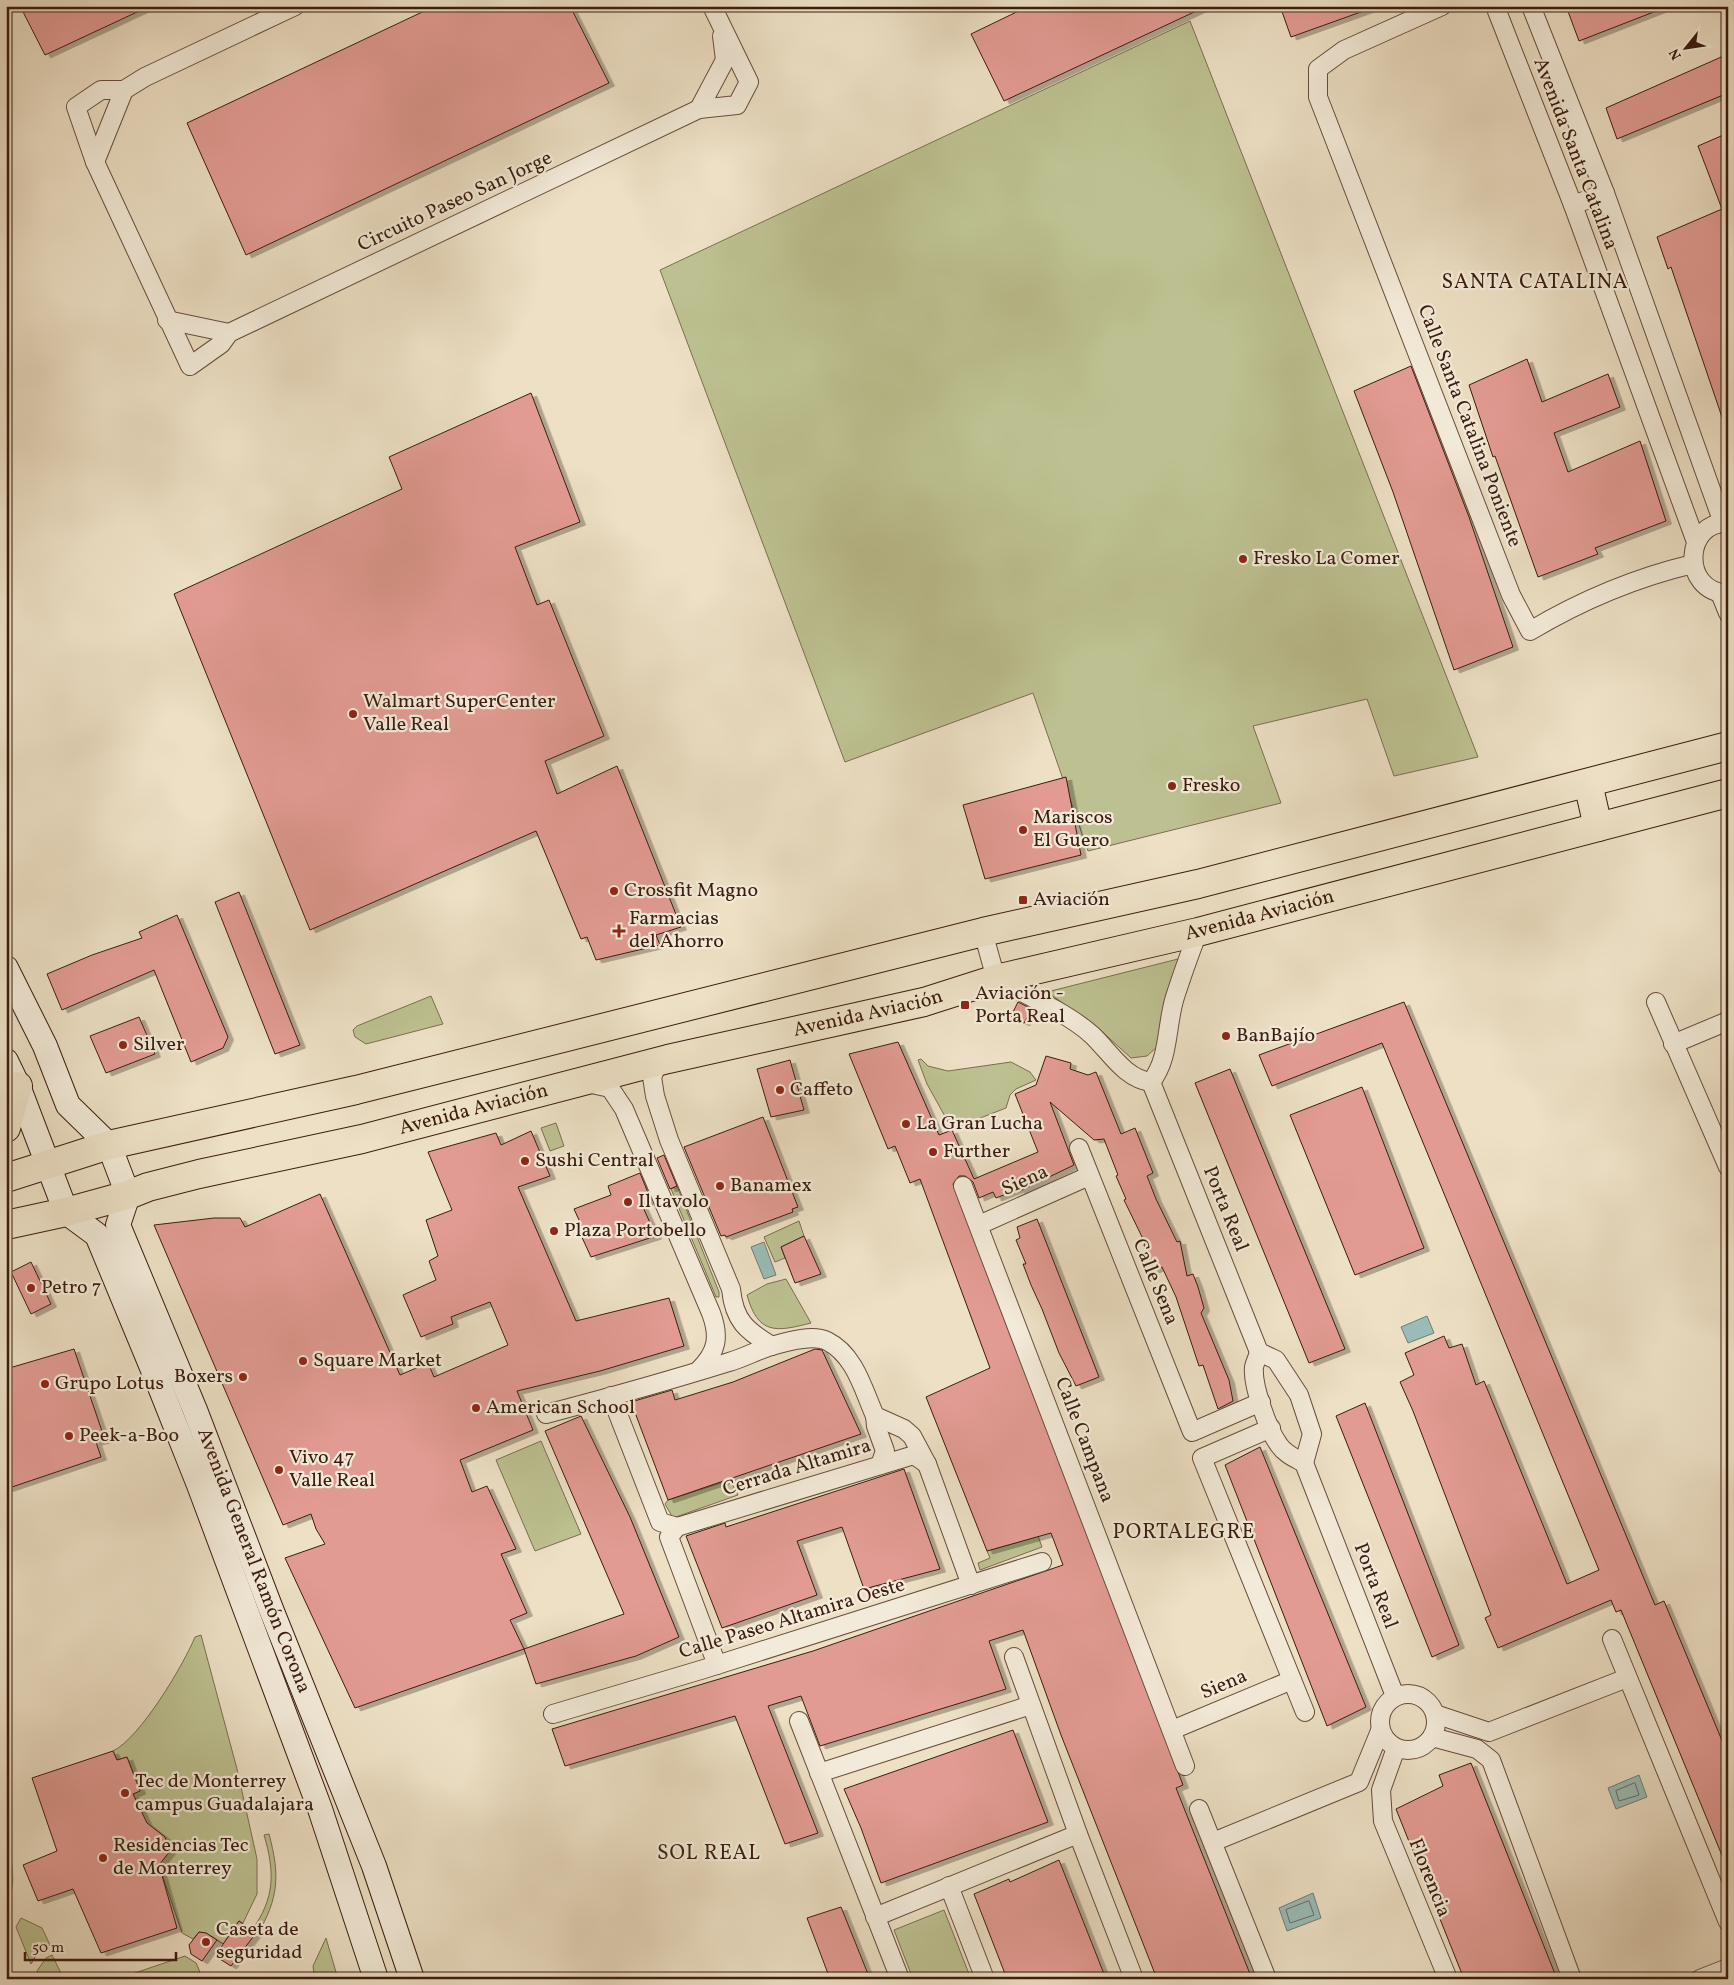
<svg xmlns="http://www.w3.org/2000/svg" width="1734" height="1985" font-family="Vollkorn,serif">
<defs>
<filter id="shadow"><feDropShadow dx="5.5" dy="3" stdDeviation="0" flood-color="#0004"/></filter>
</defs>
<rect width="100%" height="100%" fill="#ede0c5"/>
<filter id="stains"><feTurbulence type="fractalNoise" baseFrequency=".004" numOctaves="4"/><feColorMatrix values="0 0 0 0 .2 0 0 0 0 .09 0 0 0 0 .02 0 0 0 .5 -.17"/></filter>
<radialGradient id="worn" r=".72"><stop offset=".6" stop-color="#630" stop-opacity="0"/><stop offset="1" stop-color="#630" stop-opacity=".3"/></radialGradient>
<!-- green -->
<g fill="#bdc191" stroke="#7c6e50">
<path d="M 1190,21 L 1478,757 L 1394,776 L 1367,699 L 1253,726 L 1281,803 L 1088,851 L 1033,693 L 845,762 L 660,270 Z"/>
<path d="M 1178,959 L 1158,1046 L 1147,1056 L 1131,1058 L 1097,1027 L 1047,992 Z"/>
<path d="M 431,996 L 443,1024 L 366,1044 L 355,1037 L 353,1030 L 357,1026 Z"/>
<path d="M 921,1059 L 928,1066 L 948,1071 L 1011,1062 L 1030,1072 L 1036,1080 L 1016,1089 L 1010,1095 L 1006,1108 L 952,1129 L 927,1084 L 918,1060 Z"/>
<path d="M 556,1123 L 564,1146 L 550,1151 L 541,1128 Z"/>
<path d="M 677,1186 L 719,1292 L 719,1297 L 716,1297 L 671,1189 Z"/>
<path d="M 799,1221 L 804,1236 L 781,1247 L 785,1258 L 775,1262 L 764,1237 Z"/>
<path d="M 786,1279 L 811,1323 C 776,1332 758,1335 747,1295 L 767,1284 Z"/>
<path d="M 541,1441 L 581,1534 L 535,1551 L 496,1460 Z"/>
<path d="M 730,1480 L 738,1495 L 673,1518 L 665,1504 L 668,1500 Z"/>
<path d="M 1038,1536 L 1042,1547 L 980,1570 L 978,1563 L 990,1558 L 987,1551 Z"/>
<path d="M 201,1635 L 237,1769 L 257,1859 L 257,1894 L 243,1923 L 239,1921 L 223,1944 L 206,1933 L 199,1932 L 193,1939 L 182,1933 L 159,1865 L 170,1851 L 165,1838 L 156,1830 L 150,1833 L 133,1794 L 140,1790 L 127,1757 L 117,1760 L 113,1751 C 140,1738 183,1666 195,1637 Z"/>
<path d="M 269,1834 C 280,1875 279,1898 257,1935 L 252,1930 C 275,1898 275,1872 264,1835 Z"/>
<path d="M 6,1845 C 12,1861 14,1873 12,1890 L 6,1888 Z"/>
<path d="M 944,1910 L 971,1979 L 913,1979 L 894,1930 Z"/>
<path d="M 21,1918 L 42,1928 L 50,1945 L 37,1954 L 31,1964 L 16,1927 Z"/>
<path d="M 326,1938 L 338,1979 L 322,1979 L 314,1974 L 313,1966 Z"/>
<path d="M 52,1955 L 61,1973 L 66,1979 L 39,1979 L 37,1971 L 46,1958 Z"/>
<path d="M 185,1956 L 196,1963 L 200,1972 L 195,1978 L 117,1979 Z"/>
</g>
<!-- water -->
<g fill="#99bdb7" stroke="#737d73">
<path d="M 764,1242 L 776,1275 L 764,1279 L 751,1247 Z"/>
<path d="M 1427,1316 L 1434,1333 L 1408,1343 L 1401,1327 Z"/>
<path d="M 1639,1775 L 1647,1797 L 1616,1809 L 1608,1788 Z"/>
<path d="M 1313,1893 L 1321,1918 L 1287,1931 L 1279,1908 Z"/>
</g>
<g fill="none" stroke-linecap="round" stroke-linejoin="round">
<!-- shore -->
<g stroke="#6a6c62" stroke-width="1">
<path d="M 1635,1783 L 1639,1795 L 1619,1801 L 1616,1791 Z"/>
<path d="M 1309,1901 L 1314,1915 L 1290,1923 L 1286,1910 Z"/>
</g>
</g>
<!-- building -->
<g fill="#e29b93" stroke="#3b1c0e" filter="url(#shadow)">
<path d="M 20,6 L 150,6 L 45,55 Z"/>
<path d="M 435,6 L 570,6 L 609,83 L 246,255 L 187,123 Z"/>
<path d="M 1029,6 L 1207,6 L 1004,101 L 971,34 Z"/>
<path d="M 1280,6 L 1372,6 L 1372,8 L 1291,37 Z"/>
<path d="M 1566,6 L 1664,6 L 1664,8 L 1579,41 Z"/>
<path d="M 1728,54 L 1728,93 L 1617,139 L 1606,108 Z"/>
<path d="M 1728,133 L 1728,426 L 1725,426 L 1671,267 L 1668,269 L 1657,237 L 1722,209 L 1698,146 Z"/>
<path d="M 1527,359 L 1542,402 L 1608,374 L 1620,407 L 1554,433 L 1568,472 L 1640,441 L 1666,521 L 1595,548 L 1598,554 L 1538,577 L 1495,456 L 1493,457 L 1469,385 Z"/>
<path d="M 1411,366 L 1469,517 L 1513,647 L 1454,670 L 1393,492 L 1354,391 Z"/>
<path d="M 531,393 L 580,522 L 515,547 L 537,605 L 549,600 L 604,736 L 545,761 L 557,794 L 617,766 L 681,927 L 656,935 L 660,945 L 596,960 L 587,937 L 581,939 L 536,831 L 310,930 L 174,594 L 402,489 L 389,457 Z"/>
<path d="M 1066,777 L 1081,855 L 985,879 L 963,805 Z"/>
<path d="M 239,892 L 300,1045 L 275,1054 L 215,902 Z"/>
<path d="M 177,915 L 228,1037 L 223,1048 L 191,1062 L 154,970 L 62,1010 L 47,974 L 92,955 L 142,938 L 139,932 Z"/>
<path d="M 1018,1002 L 1032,1009 L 1024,1023 L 1011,1016 Z"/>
<path d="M 1404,1002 L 1655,1605 L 1664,1601 L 1728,1755 L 1728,1870 L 1621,1610 L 1616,1612 L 1611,1600 L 1498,1648 L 1485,1618 L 1491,1615 L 1413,1411 L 1400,1382 L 1414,1375 L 1405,1353 L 1444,1336 L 1449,1348 L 1462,1344 L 1476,1385 L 1484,1381 L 1567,1584 L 1599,1570 L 1382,1043 L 1272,1086 L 1259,1055 Z"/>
<path d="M 139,1017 L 155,1054 L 106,1073 L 90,1036 Z"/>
<path d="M 898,1042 L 939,1135 L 952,1130 L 974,1179 L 1038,1152 L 1015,1094 L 1036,1085 L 1046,1056 L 1071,1063 L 1070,1069 L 1088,1075 L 1096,1072 L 1121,1134 L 1135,1128 L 1153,1173 L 1147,1176 L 1156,1199 L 1177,1242 L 1180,1241 L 1187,1276 L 1193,1274 L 1198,1287 L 1204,1308 L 1201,1313 L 1229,1380 L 1233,1401 L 1218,1409 L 1203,1365 L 1199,1366 L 1176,1297 L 1162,1267 L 1153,1270 L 1144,1245 L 1145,1243 L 1124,1200 L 1126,1199 L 1116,1176 L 1118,1175 L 1104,1139 L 1094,1140 L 1050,1102 L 1074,1165 L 1020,1191 L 1019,1189 L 996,1198 L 993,1192 L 979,1198 L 973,1182 L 965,1176 L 959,1176 L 953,1184 L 1183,1785 L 1176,1788 L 1252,1979 L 1157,1979 L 1061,1735 L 1023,1630 L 989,1641 L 1006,1689 L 820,1746 L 801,1696 L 768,1706 L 818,1833 L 785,1844 L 735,1716 L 565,1766 L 552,1729 L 813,1651 L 1063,1565 L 1051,1533 L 987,1551 L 926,1397 L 990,1368 L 920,1179 L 910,1183 L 895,1146 L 888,1149 L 849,1054 Z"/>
<path d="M 790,1060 L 804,1110 L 771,1117 L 757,1069 Z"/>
<path d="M 1230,1069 L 1345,1349 L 1309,1363 L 1195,1083 Z"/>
<path d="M 1362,1087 L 1424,1248 L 1355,1275 L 1290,1115 Z"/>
<path d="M 763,1117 L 798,1207 L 792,1209 L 793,1212 L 726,1237 L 725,1235 L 721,1236 L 684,1147 Z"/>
<path d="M 531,1131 L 550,1176 L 518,1187 L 576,1321 L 669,1298 L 684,1346 L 600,1371 L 517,1391 L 533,1430 L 460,1460 L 472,1492 L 487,1486 L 516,1549 L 501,1554 L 527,1613 L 510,1620 L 524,1649 L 355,1708 L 285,1558 L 325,1544 L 316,1529 L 311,1514 L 283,1525 L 154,1225 L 214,1218 L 240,1218 L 245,1227 L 320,1194 L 400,1375 L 428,1363 L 434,1377 L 508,1345 L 490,1302 L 451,1317 L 453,1324 L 421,1337 L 403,1295 L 436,1280 L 429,1261 L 438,1256 L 426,1220 L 452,1210 L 428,1152 L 496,1133 L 501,1145 Z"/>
<path d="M 664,1155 L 677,1186 L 670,1189 L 657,1158 Z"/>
<path d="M 640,1173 L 651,1200 L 642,1205 L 656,1236 L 591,1257 L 580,1233 L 584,1231 L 574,1209 L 611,1195 L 608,1186 Z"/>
<path d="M 1037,1219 L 1099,1377 L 1076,1386 L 1059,1353 L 1042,1309 L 1031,1285 L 1023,1264 L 1026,1264 L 1016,1240 L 1020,1238 L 1017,1227 Z"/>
<path d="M 804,1236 L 821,1274 L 795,1283 L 781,1247 Z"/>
<path d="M 31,1262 L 51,1304 L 31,1314 L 11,1272 Z"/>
<path d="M 74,1349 L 105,1440 L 96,1442 L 101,1457 L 6,1489 L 6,1369 Z"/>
<path d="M 815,1349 L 822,1350 L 861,1434 L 668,1500 L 631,1402 L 672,1390 L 675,1400 L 733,1382 Z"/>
<path d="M 1365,1403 L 1459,1645 L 1432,1657 L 1336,1416 Z"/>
<path d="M 581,1416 L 630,1517 L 679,1637 L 636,1656 L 536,1684 L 524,1649 L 624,1614 L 545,1431 Z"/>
<path d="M 1260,1447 L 1366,1707 L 1327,1726 L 1225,1465 Z"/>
<path d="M 904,1469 L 940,1569 L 864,1589 L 842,1527 L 797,1541 L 817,1595 L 722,1628 L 686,1536 L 725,1523 L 726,1527 Z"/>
<path d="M 1013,1730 L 1048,1822 L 881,1883 L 861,1828 L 844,1789 Z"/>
<path d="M 113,1751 L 117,1760 L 127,1757 L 140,1791 L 133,1794 L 147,1823 L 165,1837 L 170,1851 L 159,1865 L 177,1928 L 101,1953 L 73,1889 L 38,1901 L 23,1865 L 57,1851 L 32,1778 Z"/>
<path d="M 1471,1763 L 1557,1979 L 1464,1979 L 1396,1809 L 1443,1786 L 1439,1775 Z"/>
<path d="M 1059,1860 L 1106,1979 L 1007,1979 L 974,1894 L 1009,1879 L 1010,1882 Z"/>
<path d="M 841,1907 L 870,1979 L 830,1979 L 807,1918 Z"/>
<path d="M 239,1921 L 256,1933 L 231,1966 L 215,1956 Z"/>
<path d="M 199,1932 L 206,1933 L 217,1940 L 202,1961 L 191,1954 L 189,1945 Z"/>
</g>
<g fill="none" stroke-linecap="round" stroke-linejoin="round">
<defs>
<g id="minor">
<path d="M 295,6 L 145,77 L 124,90 L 101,90 L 76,107 L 95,162 L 190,366 L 221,344 L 229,333 L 699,109 L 737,105 L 749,82 L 712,6"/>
<path d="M 1442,6 L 1344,50 L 1318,69 L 1318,97 L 1511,595 L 1530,631 C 1582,600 1634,578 1693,564"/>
<path d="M 1495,6 L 1573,205 L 1696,542"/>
<path d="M 1531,6 L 1605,193 L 1723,523"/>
<path d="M 699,109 L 725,60 L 722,36"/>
<path d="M 95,162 L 124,90"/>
<path d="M 1573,205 L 1605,193"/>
<path d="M 167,320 L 229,333"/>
<path d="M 1728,523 C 1685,520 1679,591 1728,594"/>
<path d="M 1720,593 L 1728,613"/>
<path d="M 983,932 L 996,979 C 1025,994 1069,1014 1092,1035 C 1110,1052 1125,1079 1151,1082"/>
<path d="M 1656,1002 L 1728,1167"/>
<path d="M 1673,1044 L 1728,1021"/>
<path d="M 659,1062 L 652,1077 L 655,1096 L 669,1140 L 731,1289 C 734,1321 747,1331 772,1346"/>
<path d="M 1151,1082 L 1259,1352 L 1276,1360 L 1299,1395 L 1312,1434 L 1304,1463"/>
<path d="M 1151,1082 C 1170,1058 1166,1025 1175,997 C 1182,975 1190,953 1198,932"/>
<path d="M 587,1083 L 610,1088 L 624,1109 L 711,1313 C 720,1337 717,1352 699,1370"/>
<path d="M 1079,1148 L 1192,1432 L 1261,1402"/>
<path d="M 963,1186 L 1185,1766"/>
<path d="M 979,1225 L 1089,1176"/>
<path d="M 1259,1352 C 1258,1357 1255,1362 1254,1367 C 1252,1385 1268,1430 1279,1445 C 1285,1454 1295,1458 1304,1463 L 1395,1696"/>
<path d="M 611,1396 L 660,1522 L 677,1527 L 669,1537 L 717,1665"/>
<path d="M 546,1414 C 607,1398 668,1381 729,1362 C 744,1358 759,1349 775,1345 C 789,1341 813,1334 827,1341 C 855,1355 863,1389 875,1416 L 904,1429 L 912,1436 L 927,1464 L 971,1585"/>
<path d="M 875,1416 L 876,1426 L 885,1451 L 880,1465"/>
<path d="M 1271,1428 L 1202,1458 L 1305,1712"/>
<path d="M 677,1527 L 914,1455 L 927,1464"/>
<path d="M 1612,1639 L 1728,1922"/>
<path d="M 1014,1657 L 1078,1834 L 1134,1979"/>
<circle cx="1408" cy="1722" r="28"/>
<path d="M 553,1714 L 704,1669 L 1042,1562"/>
<path d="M 1435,1714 L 1489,1732 L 1627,1678"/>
<path d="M 799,1721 L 900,1979"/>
<path d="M 1172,1730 L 1292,1680"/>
<path d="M 1432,1737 L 1477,1749 L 1491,1760 L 1572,1979"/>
<path d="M 1396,1748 L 1381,1790 L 1383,1821 L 1448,1979"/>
<path d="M 819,1773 L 1031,1705"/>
<path d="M 1199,1809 L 1267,1979"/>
<path d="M 1213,1842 L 1359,1782 L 1380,1731"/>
<path d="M 949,1886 L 985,1979"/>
<path d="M 875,1917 L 1078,1834"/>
<path d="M 1700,1979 L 1728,1968"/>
</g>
<g id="secondary">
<path id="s1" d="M 6,968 L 45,1046 L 68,1105 L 109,1145 L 128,1195 L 118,1225 L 195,1410 L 271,1609 L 374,1866 L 412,1979"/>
<path d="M 6,1061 L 18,1086 L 66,1212 L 97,1235 L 158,1382 L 199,1485 L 320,1809 L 376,1979"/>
</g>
<g id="primary">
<path d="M 1588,783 L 1598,827"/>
<path d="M 6,1128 L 18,1086"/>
<path d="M 6,1178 L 109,1145 L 356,1090 L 983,932 L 1198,884 L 1728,746"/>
<path id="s2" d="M 6,1225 L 66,1212 L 128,1195 L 148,1187 L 199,1174 L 362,1139 L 668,1059 L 924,1002 L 996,979 L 1198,932 L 1728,793"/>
</g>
</defs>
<!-- minor casing -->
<use href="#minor" stroke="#684d3c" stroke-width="20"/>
<!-- secondary casing -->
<use href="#secondary" stroke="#3b1c0e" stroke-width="26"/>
<!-- primary casing -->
<use href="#primary" stroke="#3b1c0e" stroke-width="30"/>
<!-- minor -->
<use href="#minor" stroke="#f3ebd9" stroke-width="18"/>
<!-- secondary -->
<use href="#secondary" stroke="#f3ebd9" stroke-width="24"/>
<!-- primary -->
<use href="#primary" stroke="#ede0c5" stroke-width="28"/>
</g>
<!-- markers -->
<g fill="#8f2418" stroke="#f3ebd9" stroke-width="2">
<circle cx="1243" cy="559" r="5"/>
<circle cx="353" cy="714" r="5"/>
<circle cx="1172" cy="786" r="5"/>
<circle cx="1023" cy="830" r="5"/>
<circle cx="614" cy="891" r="5"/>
<rect x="1018" y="895" width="10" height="10" rx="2.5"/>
<path d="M616.5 923.5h5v5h5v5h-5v5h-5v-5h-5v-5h5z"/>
<rect x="960" y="1000" width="10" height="10" rx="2.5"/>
<circle cx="1226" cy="1036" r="5"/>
<circle cx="123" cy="1045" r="5"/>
<circle cx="780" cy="1090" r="5"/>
<circle cx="906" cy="1124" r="5"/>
<circle cx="933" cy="1152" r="5"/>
<circle cx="525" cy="1161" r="5"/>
<circle cx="720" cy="1186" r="5"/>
<circle cx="628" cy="1202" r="5"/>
<circle cx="554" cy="1231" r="5"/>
<circle cx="31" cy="1288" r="5"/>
<circle cx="303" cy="1361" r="5"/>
<circle cx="243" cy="1377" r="5"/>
<circle cx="45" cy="1384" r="5"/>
<circle cx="476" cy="1408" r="5"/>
<circle cx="69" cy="1436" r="5"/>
<circle cx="279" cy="1470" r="5"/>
<circle cx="125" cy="1793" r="5"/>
<circle cx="103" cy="1858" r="5"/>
<circle cx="206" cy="1942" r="5"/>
</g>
<g text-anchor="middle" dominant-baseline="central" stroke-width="4.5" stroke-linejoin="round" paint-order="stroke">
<!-- street labels -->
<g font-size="20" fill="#3b1c0e" stroke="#f3ebd9">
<text transform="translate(1575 154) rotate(69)">Avenida Santa Catalina</text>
<text transform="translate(455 202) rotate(-25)">Circuito Paseo San Jorge</text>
<text transform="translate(1469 426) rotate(69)">Calle Santa Catalina Poniente</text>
<text stroke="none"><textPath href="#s2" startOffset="1292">Avenida Aviación</textPath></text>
<text stroke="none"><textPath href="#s2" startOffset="888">Avenida Aviación</textPath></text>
<text stroke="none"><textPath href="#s2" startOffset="482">Avenida Aviación</textPath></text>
<text transform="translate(1025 1181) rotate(-24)">Siena</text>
<text transform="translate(1225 1209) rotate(68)">Porta Real</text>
<text transform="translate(1155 1282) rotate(68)">Calle Sena</text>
<text transform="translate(1084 1440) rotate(69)">Calle Campana</text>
<text transform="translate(797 1468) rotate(-17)">Cerrada Altamira</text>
<text stroke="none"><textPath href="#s1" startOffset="655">Avenida General Ramón Corona</textPath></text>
<text transform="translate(1375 1586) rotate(69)">Porta Real</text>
<text transform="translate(792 1619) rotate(-17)">Calle Paseo Altamira Oeste</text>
<text transform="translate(1224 1685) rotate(-23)">Siena</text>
<text transform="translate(1429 1878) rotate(68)">Florencia</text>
</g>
<!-- poi labels -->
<g font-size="20" fill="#3b1c0e" stroke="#f3ebd9" text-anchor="start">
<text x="1253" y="559">Fresko La Comer</text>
<text x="363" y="702">Walmart SuperCenter<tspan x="363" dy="23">Valle Real</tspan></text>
<text x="1182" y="786">Fresko</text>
<text x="1033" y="818">Mariscos<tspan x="1033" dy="23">El Guero</tspan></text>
<text x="624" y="891">Crossfit Magno</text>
<text x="1033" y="900">Aviación</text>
<text x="629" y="919">Farmacias<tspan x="629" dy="23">del Ahorro</tspan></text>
<text x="975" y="994">Aviación -<tspan x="975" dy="23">Porta Real</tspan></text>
<text x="1236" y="1036">BanBajío</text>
<text x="133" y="1045">Silver</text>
<text x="790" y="1090">Caffeto</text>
<text x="916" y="1124">La Gran Lucha</text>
<text x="943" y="1152">Further</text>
<text x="535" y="1161">Sushi Central</text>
<text x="730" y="1186">Banamex</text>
<text x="638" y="1202">Il tavolo</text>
<text x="564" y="1231">Plaza Portobello</text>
<text x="41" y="1288">Petro 7</text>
<text x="313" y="1361">Square Market</text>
<text x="233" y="1377" text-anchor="end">Boxers</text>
<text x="55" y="1384">Grupo Lotus</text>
<text x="486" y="1408">American School</text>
<text x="79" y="1436">Peek-a-Boo</text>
<text x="289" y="1458">Vivo 47<tspan x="289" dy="23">Valle Real</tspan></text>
<text x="135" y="1782">Tec de Monterrey<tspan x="135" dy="23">campus Guadalajara</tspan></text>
<text x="113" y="1846">Residencias Tec<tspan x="113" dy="23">de Monterrey</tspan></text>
<text x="216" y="1930">Caseta de<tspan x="216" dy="23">seguridad</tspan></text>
</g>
<!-- neighbourhood labels -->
<g font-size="21" letter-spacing="1" fill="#3b1c0e" stroke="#f3ebd9">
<text x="1535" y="282">SANTA CATALINA</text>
<text x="1184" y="1532">PORTALEGRE</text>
<text x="709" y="1853">SOL REAL</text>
</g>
</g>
<!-- margin -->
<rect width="1734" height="1985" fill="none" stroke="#ede0c5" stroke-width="25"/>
<rect x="8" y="8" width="1719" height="1970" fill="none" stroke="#3b1c0e" stroke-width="2.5"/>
<rect x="12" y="12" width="1709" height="1960" fill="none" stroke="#3b1c0e"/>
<!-- north arrow -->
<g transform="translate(1686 48) rotate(240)" stroke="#f3ebd9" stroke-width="4" paint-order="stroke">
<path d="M0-4L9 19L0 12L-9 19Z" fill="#3b1c0e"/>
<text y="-8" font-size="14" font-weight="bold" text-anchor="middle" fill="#3b1c0e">N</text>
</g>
<!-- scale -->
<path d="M25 1952v8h151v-8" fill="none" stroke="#3b1c0e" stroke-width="2.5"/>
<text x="32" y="1952" font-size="15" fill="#3b1c0e" stroke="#f3ebd9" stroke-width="4" paint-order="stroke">50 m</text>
<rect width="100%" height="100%" filter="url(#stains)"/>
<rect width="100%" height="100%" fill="url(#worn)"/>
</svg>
